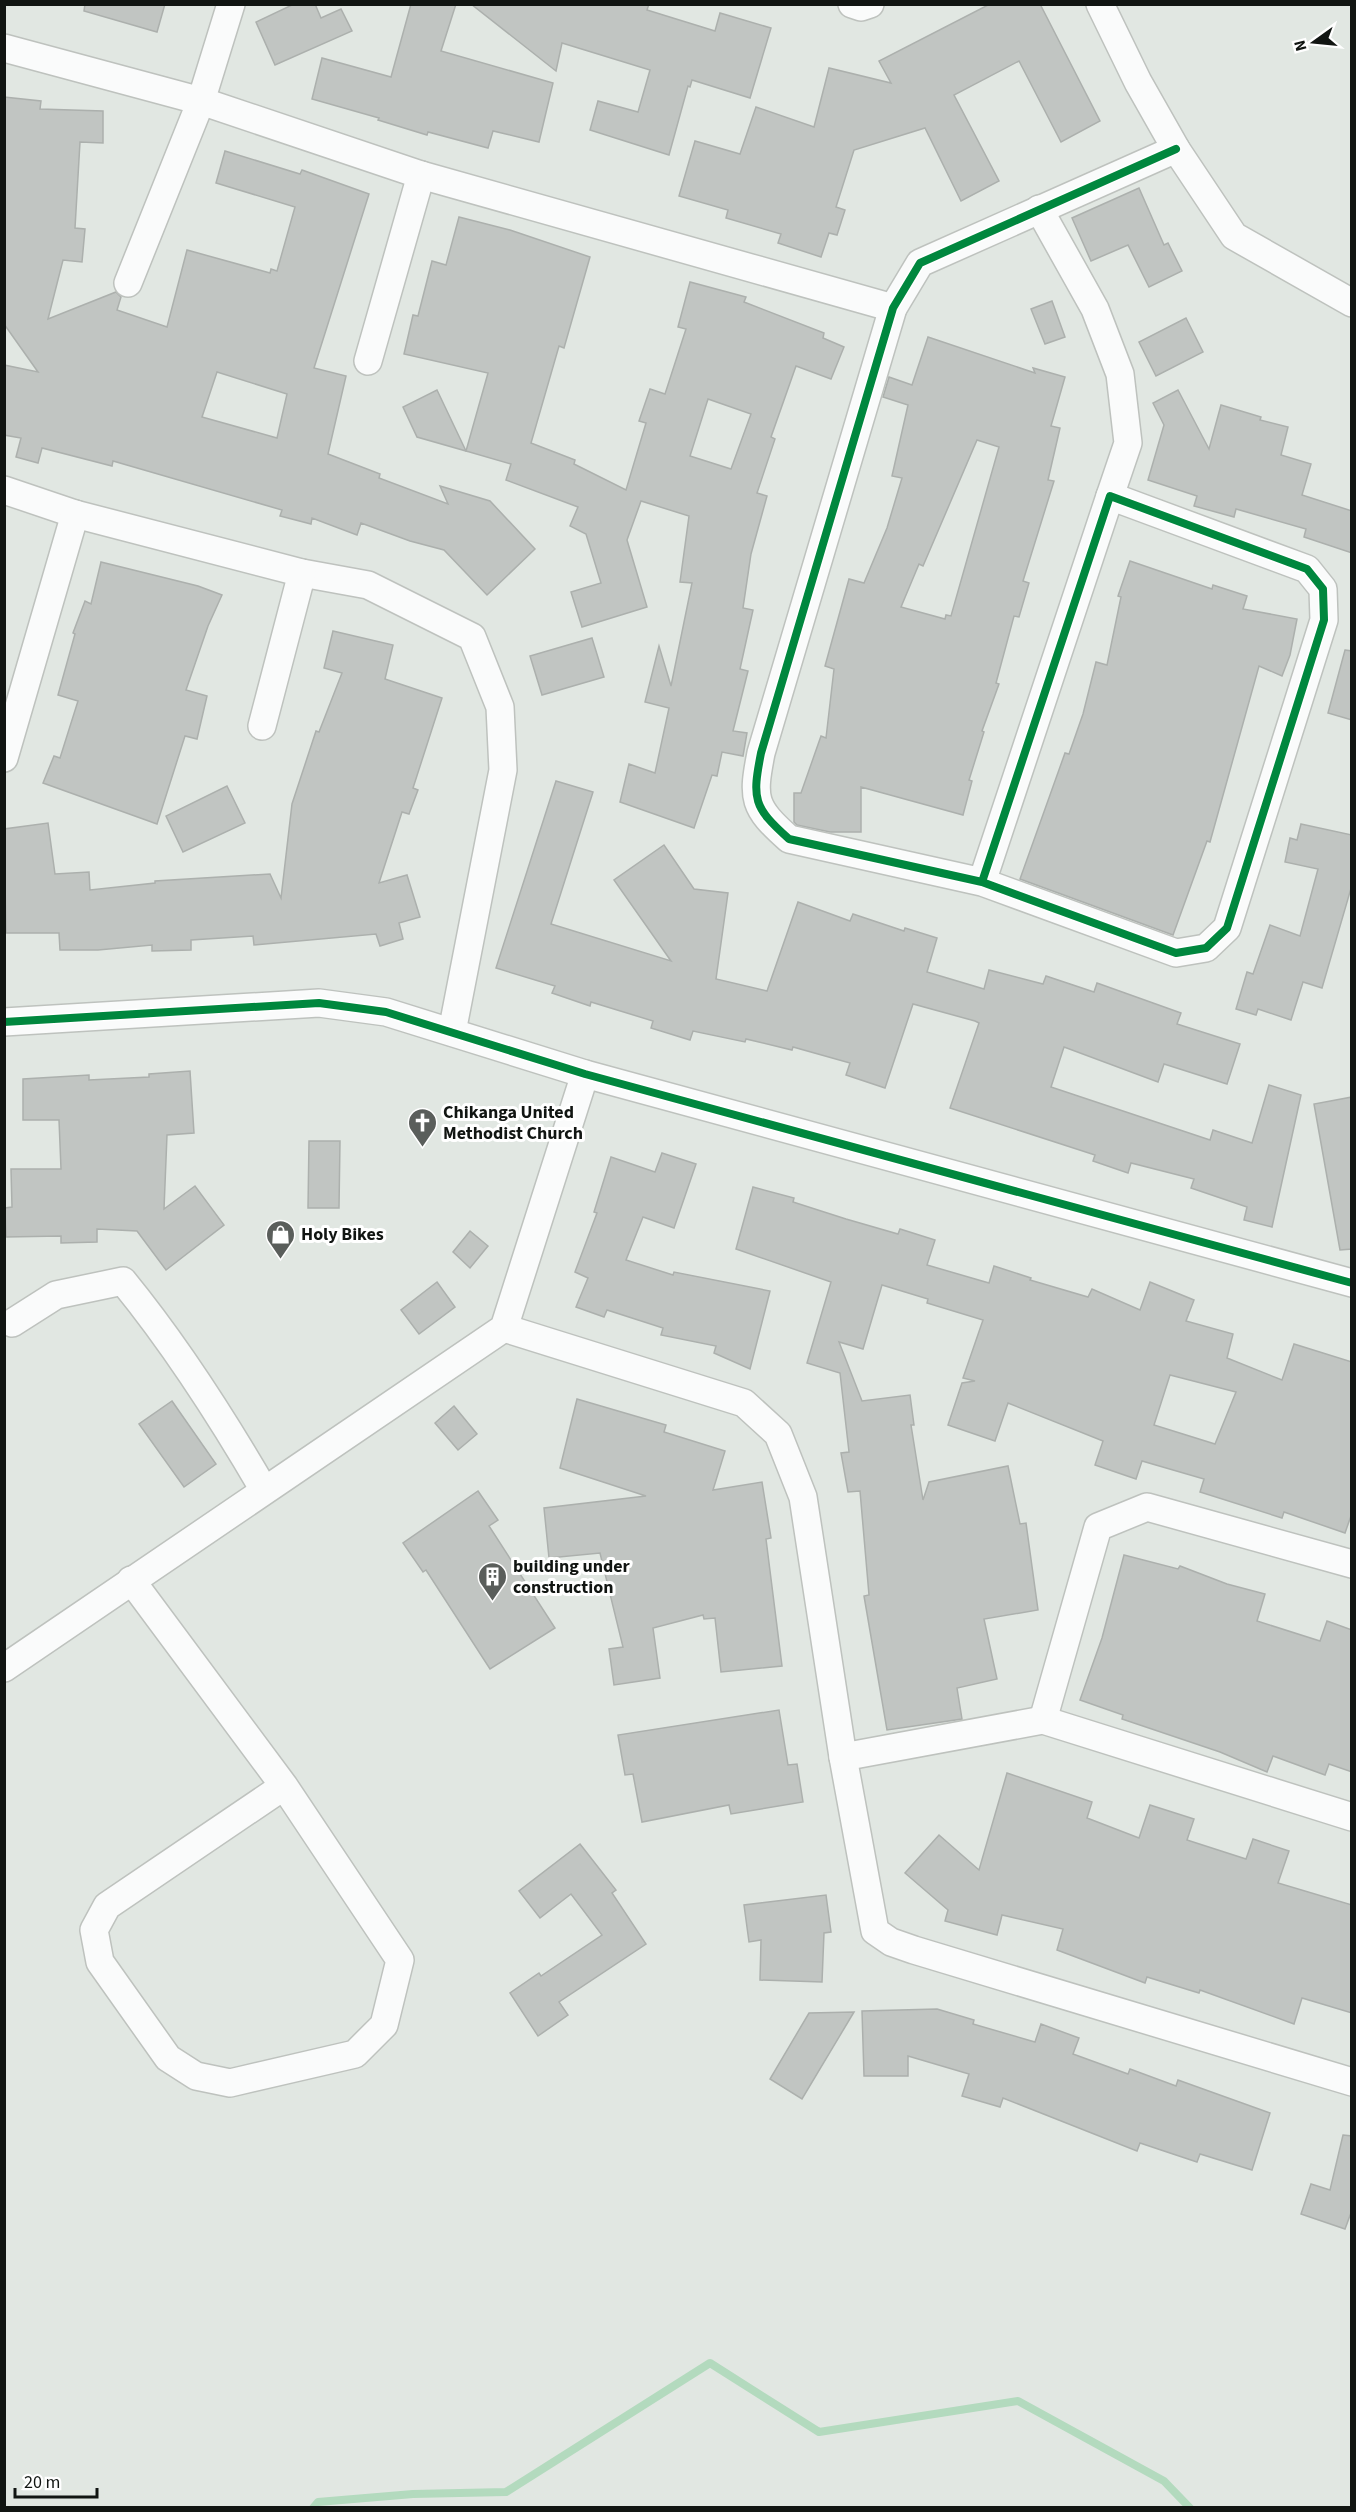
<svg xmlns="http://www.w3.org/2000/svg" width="1356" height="2512" font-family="'Source Sans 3',sans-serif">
<rect width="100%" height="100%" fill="#e1e7e2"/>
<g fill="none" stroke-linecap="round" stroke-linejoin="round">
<!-- stream -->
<path stroke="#b3dabe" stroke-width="8" d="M 313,2508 L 318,2502 L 413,2494 L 506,2492 L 710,2363 L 819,2432 L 1018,2401 L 1164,2481 L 1190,2508"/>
</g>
<!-- building -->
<g fill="#c1c5c2" stroke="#acb0ad" stroke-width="1.5" fill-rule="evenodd">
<path d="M 85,4 L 165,4 L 157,32 L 84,11 Z"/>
<path d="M 294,4 L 315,4 L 321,18 L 341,9 L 352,31 L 275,65 L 256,22 Z"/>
<path d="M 411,4 L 456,4 L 441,51 L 553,83 L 539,142 L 493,131 L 488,148 L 428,132 L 427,135 L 378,120 L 379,118 L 312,99 L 322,58 L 391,77 Z"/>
<path d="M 471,4 L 649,4 L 647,10 L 715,31 L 720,13 L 771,28 L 750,98 L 692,80 L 690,87 L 688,86 L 669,155 L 590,130 L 598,101 L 638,112 L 650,70 L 562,43 L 556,71 Z"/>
<path d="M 990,4 L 1040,4 L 1100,121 L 1061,142 L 1019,61 L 954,95 L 999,181 L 961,201 L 925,128 L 854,150 L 836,207 L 845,210 L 837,235 L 829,233 L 821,257 L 778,243 L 781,234 L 726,218 L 728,210 L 679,196 L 695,141 L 740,154 L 756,107 L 814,127 L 829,68 L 891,83 L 879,61 Z"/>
<path d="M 4,97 L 41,101 L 40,109 L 103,111 L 103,143 L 80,142 L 75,228 L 85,229 L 82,262 L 63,260 L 48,319 L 116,292 L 121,297 L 117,310 L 167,327 L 187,250 L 270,273 L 271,269 L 277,271 L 295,207 L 216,183 L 225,151 L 300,174 L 302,170 L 369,194 L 314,368 L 346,376 L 328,454 L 380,474 L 379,478 L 448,504 L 440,486 L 490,501 L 535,549 L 487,595 L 444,550 L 410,541 L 361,523 L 357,535 L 312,518 L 311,524 L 280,516 L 282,510 L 113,461 L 112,466 L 42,448 L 38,463 L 16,457 L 21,438 L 4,435 L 4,365 L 38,372 L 4,324 ZM 217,372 L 287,394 L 277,438 L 202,417 Z"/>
<path d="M 1139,188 L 1164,245 L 1168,243 L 1182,271 L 1149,287 L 1128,245 L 1091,261 L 1072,218 Z"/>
<path d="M 459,217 L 510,230 L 590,257 L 564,348 L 559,346 L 531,443 L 575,460 L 574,464 L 626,490 L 646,423 L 639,421 L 650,389 L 665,394 L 686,329 L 678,327 L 690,282 L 746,297 L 744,302 L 824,333 L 823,338 L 844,347 L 831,379 L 796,366 L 771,437 L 775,439 L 757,493 L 767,496 L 751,554 L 743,608 L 753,610 L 740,669 L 748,671 L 733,731 L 747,733 L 743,756 L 722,752 L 717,776 L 712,775 L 694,828 L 620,802 L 629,764 L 655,773 L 669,708 L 645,702 L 659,646 L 671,686 L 692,583 L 680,582 L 689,516 L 641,501 L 627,540 L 647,607 L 582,627 L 571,592 L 601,583 L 586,534 L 570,526 L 578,507 L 506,480 L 511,464 L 466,451 L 488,373 L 404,354 L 413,315 L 418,316 L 432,261 L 446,265 ZM 708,399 L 751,414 L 731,469 L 690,456 Z"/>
<path d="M 1052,301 L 1065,337 L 1045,344 L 1031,309 Z"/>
<path d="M 1186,318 L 1203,352 L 1156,376 L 1139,342 Z"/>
<path d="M 928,337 L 1035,373 L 1033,368 L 1065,377 L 1051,426 L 1060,428 L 1048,480 L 1054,481 L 1023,581 L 1029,583 L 1019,617 L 1014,616 L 996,683 L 999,684 L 982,731 L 984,732 L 969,780 L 972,781 L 963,815 L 861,787 L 861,832 L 830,832 L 797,825 L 794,822 L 794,793 L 801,793 L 821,736 L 826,738 L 834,669 L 825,666 L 849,579 L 864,583 L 887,528 L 902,478 L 892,476 L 908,405 L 883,397 L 889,377 L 912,385 ZM 977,440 L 999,447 L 951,616 L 946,615 L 945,619 L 901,607 L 919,564 L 923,566 Z"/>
<path d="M 437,390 L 466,451 L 417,437 L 403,407 Z"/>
<path d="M 1178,390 L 1209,449 L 1221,405 L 1261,417 L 1260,420 L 1288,427 L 1281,455 L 1311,464 L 1302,495 L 1352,511 L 1352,553 L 1304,537 L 1306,529 L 1236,509 L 1234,517 L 1194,506 L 1197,496 L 1148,480 L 1164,425 L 1153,403 Z"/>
<path d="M 1130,561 L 1212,589 L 1213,585 L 1247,596 L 1243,609 L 1297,619 L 1290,655 L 1282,676 L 1259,666 L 1210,842 L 1207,841 L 1173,935 L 1020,879 L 1065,753 L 1069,754 L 1083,714 L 1096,662 L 1107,665 L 1121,597 L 1118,596 Z"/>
<path d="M 101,562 L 198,586 L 222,595 L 208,626 L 186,690 L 207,696 L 197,739 L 185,736 L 157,824 L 43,783 L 54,756 L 60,758 L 78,701 L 58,695 L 75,634 L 73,633 L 85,601 L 91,604 Z"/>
<path d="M 333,631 L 393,645 L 385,679 L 442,698 L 413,788 L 418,790 L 409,814 L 402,812 L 379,883 L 407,875 L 420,917 L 399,923 L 403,939 L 380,946 L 376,934 L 254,945 L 253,936 L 191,940 L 191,950 L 152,951 L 152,945 L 98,950 L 60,950 L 59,933 L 6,933 L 4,829 L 48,823 L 55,874 L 89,872 L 90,890 L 155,883 L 155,881 L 270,874 L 281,898 L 292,804 L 316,731 L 319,732 L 342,673 L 324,668 Z"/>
<path d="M 592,638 L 604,677 L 542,695 L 530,656 Z"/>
<path d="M 1345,650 L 1352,651 L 1352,720 L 1328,713 Z"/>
<path d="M 556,781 L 593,792 L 551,924 L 671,961 L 614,880 L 664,845 L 694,889 L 728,893 L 716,979 L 767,991 L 798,902 L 850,921 L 853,914 L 904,931 L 905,928 L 937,938 L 927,972 L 984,989 L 989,970 L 1043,984 L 1046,976 L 1094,992 L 1097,983 L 1181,1013 L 1177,1024 L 1240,1044 L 1227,1084 L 1164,1064 L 1158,1082 L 1064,1047 L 1051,1087 L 1210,1140 L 1213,1130 L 1252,1143 L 1269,1085 L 1301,1095 L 1272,1227 L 1244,1220 L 1247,1207 L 1191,1188 L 1194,1179 L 1131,1163 L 1128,1173 L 1093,1161 L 1095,1155 L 950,1108 L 979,1023 L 975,1021 L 913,1004 L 885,1088 L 846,1075 L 850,1063 L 793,1047 L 792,1050 L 746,1039 L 745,1042 L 693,1031 L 690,1040 L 651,1028 L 653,1021 L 591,1002 L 590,1006 L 552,993 L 555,986 L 496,968 Z"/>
<path d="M 227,786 L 245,823 L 183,852 L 166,816 Z"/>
<path d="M 1301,824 L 1352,835 L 1352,885 L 1322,988 L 1303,982 L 1291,1020 L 1258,1009 L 1256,1015 L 1236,1009 L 1247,972 L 1253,974 L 1270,925 L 1300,936 L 1318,869 L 1285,862 L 1290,838 L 1297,840 Z"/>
<path d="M 190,1071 L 194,1133 L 167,1135 L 164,1209 L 195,1186 L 224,1225 L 166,1270 L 137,1231 L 97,1229 L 97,1242 L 61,1243 L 61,1236 L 6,1237 L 5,1208 L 12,1207 L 11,1169 L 61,1169 L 59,1120 L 23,1120 L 23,1079 L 89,1075 L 89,1080 L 149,1077 L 149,1074 Z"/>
<path d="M 1352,1097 L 1352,1249 L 1340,1250 L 1314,1104 Z"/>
<path d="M 309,1141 L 340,1141 L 339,1208 L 308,1208 Z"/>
<path d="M 662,1153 L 696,1164 L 674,1228 L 643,1217 L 626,1260 L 673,1275 L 674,1272 L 770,1291 L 750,1369 L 714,1353 L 716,1346 L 661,1335 L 663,1328 L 607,1310 L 604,1317 L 576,1307 L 588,1278 L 575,1272 L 597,1213 L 594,1212 L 611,1157 L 655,1172 Z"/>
<path d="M 753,1187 L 794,1198 L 793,1202 L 846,1219 L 898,1234 L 900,1229 L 935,1240 L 927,1265 L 989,1283 L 994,1266 L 1031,1278 L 1030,1280 L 1088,1297 L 1092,1289 L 1140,1310 L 1150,1282 L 1194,1300 L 1186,1321 L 1233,1334 L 1227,1358 L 1282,1380 L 1294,1344 L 1352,1362 L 1352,1513 L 1345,1533 L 1284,1512 L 1282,1518 L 1200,1492 L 1204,1479 L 1142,1461 L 1136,1479 L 1095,1465 L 1103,1441 L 1008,1403 L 995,1441 L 948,1425 L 962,1383 L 975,1381 L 963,1378 L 983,1320 L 927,1303 L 928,1299 L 882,1285 L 863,1349 L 839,1342 L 862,1401 L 910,1395 L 914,1425 L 911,1425 L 923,1500 L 929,1482 L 1008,1466 L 1020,1524 L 1026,1523 L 1038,1610 L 984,1619 L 997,1679 L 957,1688 L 962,1719 L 887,1730 L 864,1596 L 869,1595 L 860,1491 L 848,1492 L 841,1453 L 849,1452 L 840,1373 L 807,1363 L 831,1282 L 736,1249 ZM 1170,1375 L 1236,1392 L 1215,1444 L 1154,1425 Z"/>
<path d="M 470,1231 L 488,1246 L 470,1268 L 453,1252 Z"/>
<path d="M 437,1282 L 455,1307 L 419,1334 L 401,1310 Z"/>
<path d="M 577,1399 L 666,1425 L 664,1432 L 725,1451 L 713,1490 L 762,1482 L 771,1538 L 766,1539 L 782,1666 L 721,1672 L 715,1618 L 704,1619 L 703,1615 L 653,1628 L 660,1678 L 614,1685 L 609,1649 L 623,1647 L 600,1553 L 549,1558 L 544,1508 L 646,1496 L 560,1468 Z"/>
<path d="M 172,1401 L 216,1464 L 184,1487 L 139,1424 Z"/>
<path d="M 454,1406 L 477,1434 L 458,1450 L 435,1423 Z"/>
<path d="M 478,1491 L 498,1520 L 489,1526 L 555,1628 L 490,1669 L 426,1570 L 423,1572 L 403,1543 Z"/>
<path d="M 1124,1555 L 1178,1569 L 1180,1566 L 1227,1584 L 1265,1594 L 1257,1621 L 1320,1641 L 1327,1621 L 1352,1630 L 1352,1772 L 1329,1764 L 1325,1775 L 1273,1756 L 1267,1772 L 1220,1752 L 1122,1719 L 1123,1715 L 1080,1700 L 1102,1638 Z"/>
<path d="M 779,1710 L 788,1765 L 797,1764 L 803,1802 L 731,1814 L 729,1805 L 642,1822 L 633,1774 L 625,1775 L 618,1735 Z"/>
<path d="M 1007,1773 L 1092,1802 L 1087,1818 L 1139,1838 L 1150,1805 L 1194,1819 L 1187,1840 L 1246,1859 L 1253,1839 L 1289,1851 L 1278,1883 L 1352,1905 L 1352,2013 L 1302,1998 L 1294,2024 L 1200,1990 L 1199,1993 L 1147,1977 L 1145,1983 L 1057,1950 L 1063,1929 L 1002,1915 L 997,1935 L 945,1921 L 948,1910 L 905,1873 L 939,1835 L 979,1870 Z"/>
<path d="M 580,1844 L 616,1890 L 612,1893 L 646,1944 L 559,2002 L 568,2015 L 538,2036 L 510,1993 L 539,1973 L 541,1976 L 602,1935 L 571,1894 L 540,1918 L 519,1891 Z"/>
<path d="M 826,1895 L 831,1932 L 824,1933 L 822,1982 L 760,1980 L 761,1940 L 749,1942 L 744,1905 Z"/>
<path d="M 937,2009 L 974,2020 L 973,2024 L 1035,2042 L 1041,2024 L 1079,2038 L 1073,2054 L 1128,2074 L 1130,2069 L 1176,2086 L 1178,2080 L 1270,2113 L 1252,2170 L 1200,2154 L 1197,2162 L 1140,2143 L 1137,2151 L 1003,2098 L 1000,2107 L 962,2096 L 969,2074 L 908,2056 L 908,2076 L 864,2076 L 862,2011 Z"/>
<path d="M 854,2012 L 802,2099 L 770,2079 L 809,2013 Z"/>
<path d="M 1343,2135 L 1352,2136 L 1352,2210 L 1345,2229 L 1301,2214 L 1311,2184 L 1330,2190 Z"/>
</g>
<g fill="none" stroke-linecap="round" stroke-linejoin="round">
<defs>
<g id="street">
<path d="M 852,4 L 861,7 L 870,4"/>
<path d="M 1100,4 L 1138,82 L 1176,149 L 1234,236 L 1352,303"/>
<path d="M 4,48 L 201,101 L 421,175 L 893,308"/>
<path d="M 1039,209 L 1095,309 L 1120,374 L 1128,443 L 1110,496"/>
<path d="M 128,283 L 201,101 L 231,4"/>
<path d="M 368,361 L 421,175"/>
<path d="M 4,490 L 75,514 L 302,573 L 368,585 L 472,637 L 500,707 L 503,770 L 452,1032"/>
<path d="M 262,726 L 302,573"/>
<path d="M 4,758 L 75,514"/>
<path d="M 982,882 L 1110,496 L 1307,569 L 1323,589 L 1324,620 L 1227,928 L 1206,948 L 1176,953 L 982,882 L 789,839 C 753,807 752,799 761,753 L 893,308 L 920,263 L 1176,149"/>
<path d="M 4,1022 L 319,1003 L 386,1012 L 585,1074 L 1352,1283"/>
<path d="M 12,1323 L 56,1295 L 123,1281 C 177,1347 221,1416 264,1490"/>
<path d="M 504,1328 L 744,1403 L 778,1434 L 803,1497 L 843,1757 L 875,1931 L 891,1942 L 914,1950 L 1352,2082"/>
<path d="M 131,1580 L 284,1786 L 400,1960 L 384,2025 L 355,2054 L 230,2083 L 196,2076 L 168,2058 L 100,1962 L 94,1930 L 107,1906 L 284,1786"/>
<path d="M 4,1668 L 504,1328 L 585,1074"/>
<path d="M 1043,1720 L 1098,1527 L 1147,1507 L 1352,1564"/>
<path d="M 843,1757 L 1043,1720 L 1352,1817"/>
</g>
</defs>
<!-- street casing -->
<use href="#street" stroke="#bec2be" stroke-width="30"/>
<!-- street -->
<use href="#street" stroke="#fafbfb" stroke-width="27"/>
<defs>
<g id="cycleway">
<path d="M 982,882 L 1110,496 L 1307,569 L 1323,589 L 1324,620 L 1227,928 L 1206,948 L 1176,953 L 982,882 L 789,839 C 753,807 752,799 761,753 L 893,308 L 920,263 L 1176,149"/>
<path d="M 4,1022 L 319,1003 L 386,1012 L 585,1074 L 1352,1283"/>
</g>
</defs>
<!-- cycleway casing -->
<use href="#cycleway" stroke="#fff" stroke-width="11"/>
<!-- cycleway -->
<use href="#cycleway" stroke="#00873e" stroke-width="8"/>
</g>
<!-- icons -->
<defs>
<symbol id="church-pin" viewBox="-11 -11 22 30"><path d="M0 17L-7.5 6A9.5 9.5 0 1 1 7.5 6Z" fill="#5a5e5b" stroke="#fff"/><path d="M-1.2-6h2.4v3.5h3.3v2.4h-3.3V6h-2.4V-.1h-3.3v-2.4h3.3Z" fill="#fff"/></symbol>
<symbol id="shop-pin" viewBox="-11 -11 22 30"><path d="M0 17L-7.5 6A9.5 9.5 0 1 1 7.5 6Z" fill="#5a5e5b" stroke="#fff"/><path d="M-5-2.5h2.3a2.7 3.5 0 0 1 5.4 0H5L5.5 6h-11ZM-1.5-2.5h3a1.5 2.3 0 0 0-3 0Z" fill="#fff"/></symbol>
<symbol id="building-pin" viewBox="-11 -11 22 30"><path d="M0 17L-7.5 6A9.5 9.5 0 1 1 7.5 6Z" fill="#5a5e5b" stroke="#fff"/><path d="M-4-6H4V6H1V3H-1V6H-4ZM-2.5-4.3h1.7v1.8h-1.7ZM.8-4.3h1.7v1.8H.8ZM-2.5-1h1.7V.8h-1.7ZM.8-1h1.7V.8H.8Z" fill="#fff"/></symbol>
</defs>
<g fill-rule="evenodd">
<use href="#church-pin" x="406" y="1106" width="33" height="45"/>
<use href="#shop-pin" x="264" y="1218" width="33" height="45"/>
<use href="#building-pin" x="476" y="1560" width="33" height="45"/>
</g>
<g text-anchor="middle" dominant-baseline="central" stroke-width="6" stroke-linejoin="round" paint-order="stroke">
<!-- poi labels -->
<g font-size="18" font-weight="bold" fill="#111512" stroke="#fff" text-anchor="start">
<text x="443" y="1112">Chikanga United<tspan x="443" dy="21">Methodist Church</tspan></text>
<text x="301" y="1234">Holy Bikes</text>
<text x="513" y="1566">building under<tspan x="513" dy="21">construction</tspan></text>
</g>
</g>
<!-- border -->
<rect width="1356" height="2512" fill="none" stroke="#111512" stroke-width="12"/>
<!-- north arrow -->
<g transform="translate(1314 42) rotate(255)" stroke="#ffffff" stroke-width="4.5" paint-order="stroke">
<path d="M0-4.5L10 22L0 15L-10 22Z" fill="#111512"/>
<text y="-9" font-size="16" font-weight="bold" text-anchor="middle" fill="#111512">N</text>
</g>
<!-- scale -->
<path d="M15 2488v9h82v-9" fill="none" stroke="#111512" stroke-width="3"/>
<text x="24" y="2488" font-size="18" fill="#111512" stroke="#ffffff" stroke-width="4.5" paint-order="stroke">20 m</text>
</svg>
